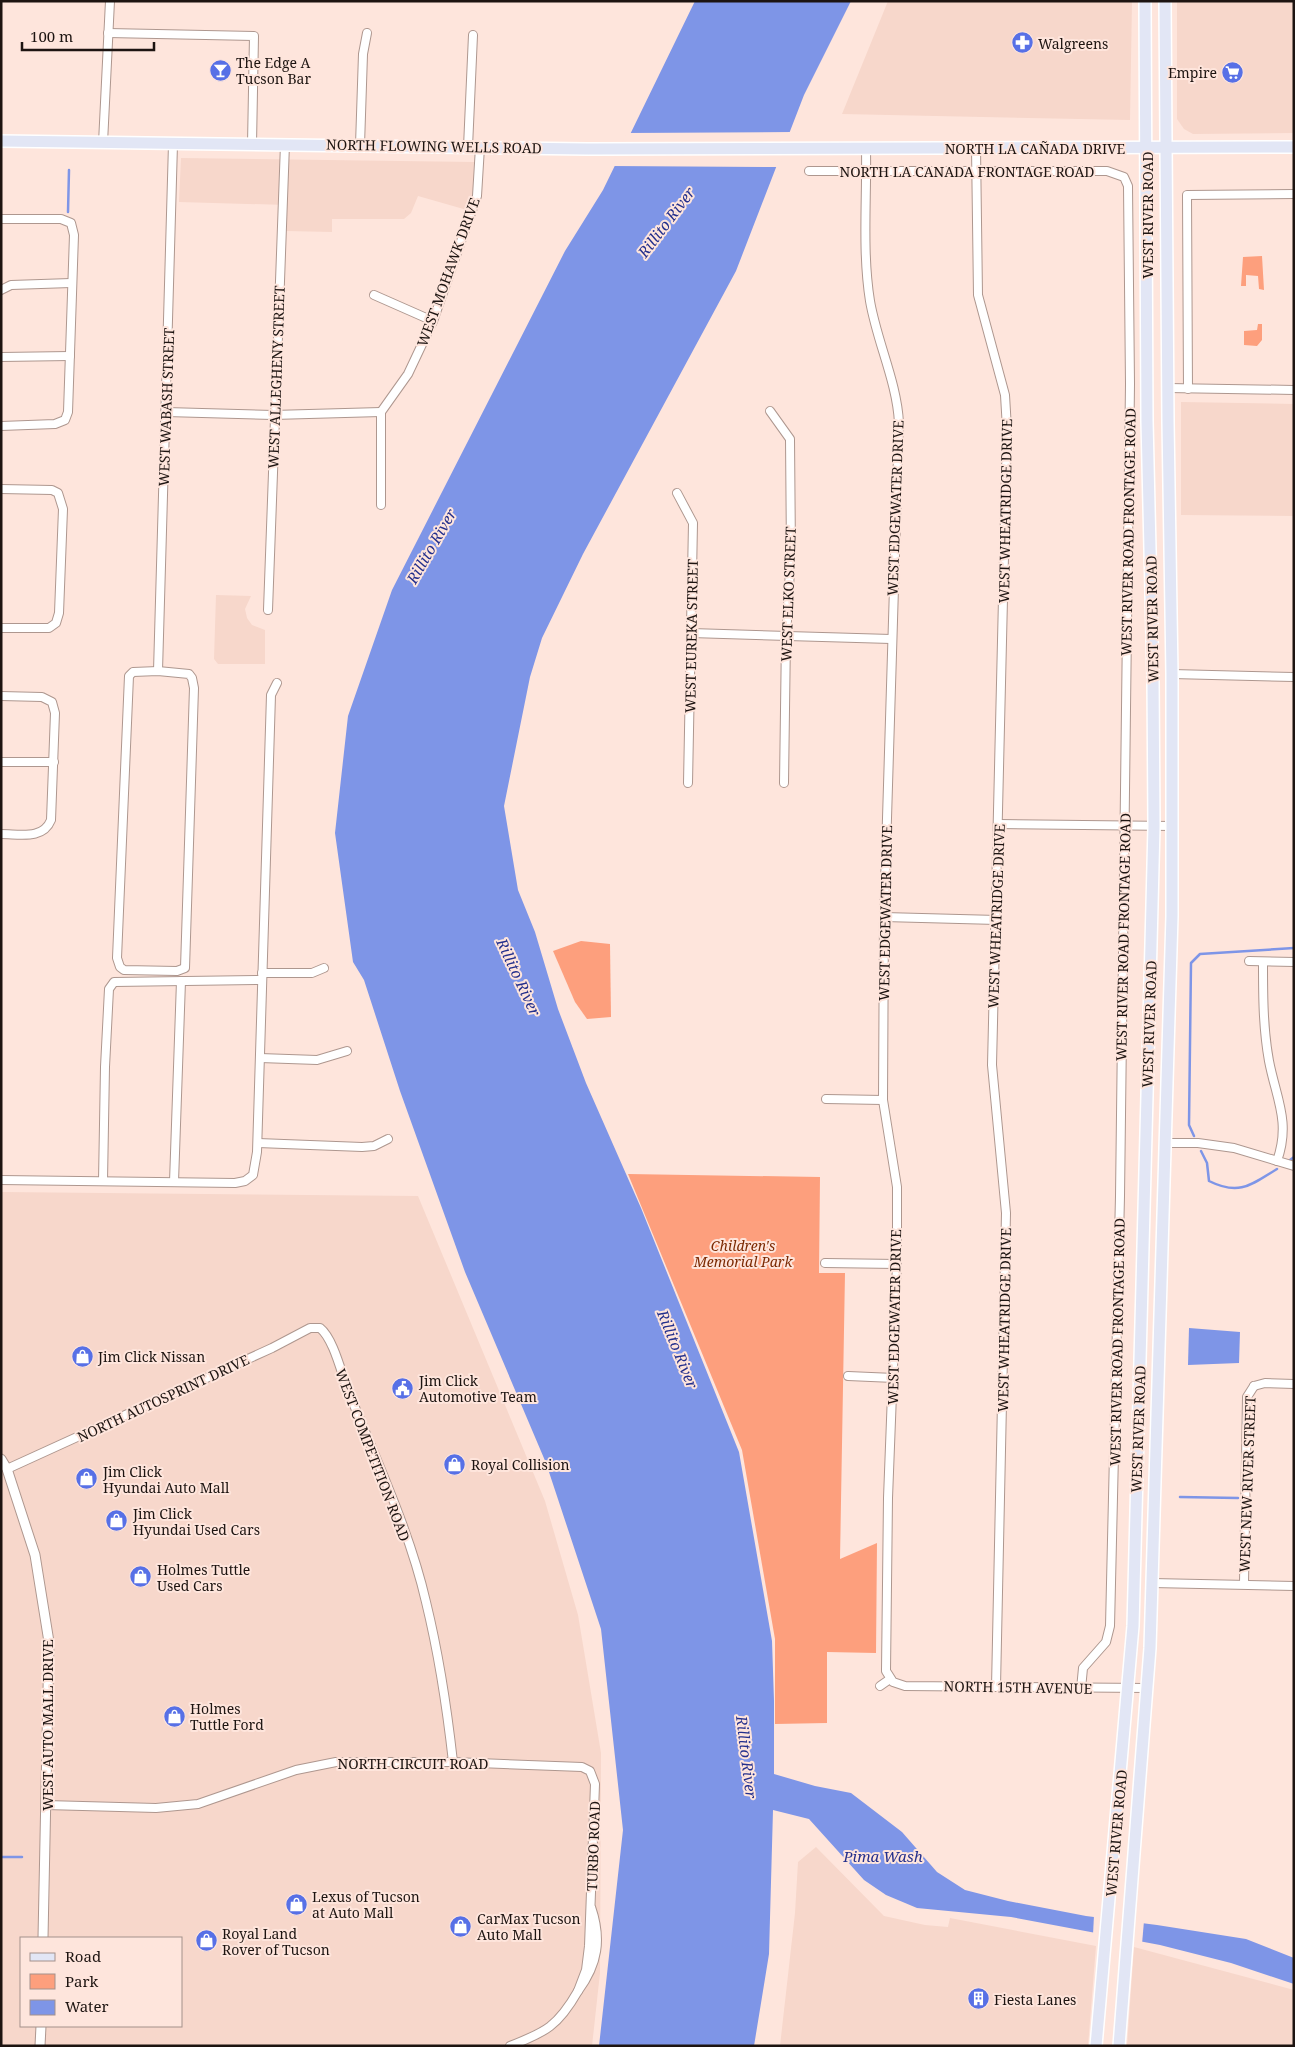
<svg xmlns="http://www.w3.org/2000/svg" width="1295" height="2047" font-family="'Noto Serif',serif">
<rect width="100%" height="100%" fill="#fee5dc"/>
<!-- built -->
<g fill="#f7d7cb" fill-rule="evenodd">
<path d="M 888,1 L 1132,1 L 1130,120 L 842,114 Z"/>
<path d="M 1177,1 L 1294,1 L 1294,133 L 1193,134 L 1184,129 L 1177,119 Z"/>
<path d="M 181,158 L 474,162 L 473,191 L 467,210 L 418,196 L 411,213 L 404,219 L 332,219 L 332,232 L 286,231 L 287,205 L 179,202 Z"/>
<path d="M 1181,402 L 1294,404 L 1294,516 L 1181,515 Z"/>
<path d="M 216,595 L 251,596 L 245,609 L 247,618 L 252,625 L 265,630 L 265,664 L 218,664 L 214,659 Z"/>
<path d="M 1,1192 L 418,1196 L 545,1501 L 578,1615 L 601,1753 L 600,1973 L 592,2046 L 1,2046 ZM 21,1938 L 181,1938 L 181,2026 L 21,2026 Z"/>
<path d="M 816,1847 L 884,1916 L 925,1925 L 948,1927 L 950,1918 L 1096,1946 L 1088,2046 L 780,2046 L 795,1913 L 798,1862 Z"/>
<path d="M 1134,1947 L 1294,1990 L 1294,2046 L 1127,2046 Z"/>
</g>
<!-- green -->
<g fill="#fd9f7d">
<path d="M 1262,256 L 1264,290 L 1259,289 L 1258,276 L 1246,275 L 1246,286 L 1241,286 L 1243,257 Z"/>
<path d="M 1258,324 L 1262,324 L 1262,340 L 1257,346 L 1244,345 L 1244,331 L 1257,330 Z"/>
<path d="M 581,941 L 610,944 L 611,1017 L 587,1019 L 575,1002 L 553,951 Z"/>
<path d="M 628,1174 L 820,1177 L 819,1273 L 845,1273 L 840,1559 L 877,1543 L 876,1653 L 827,1652 L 827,1723 L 775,1724 L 775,1639 L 742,1450 Z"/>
</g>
<!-- water -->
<g fill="#7e95e7">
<path d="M 695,1 L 851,1 L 804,95 L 736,271 L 583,554 L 542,638 L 530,677 L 504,806 L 518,890 L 535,932 L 558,1009 L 586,1083 L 641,1208 L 739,1452 L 772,1641 L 774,1701 L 774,1774 L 815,1786 L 851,1793 L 902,1832 L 937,1872 L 965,1890 L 1008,1901 L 1086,1916 L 1157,1925 L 1246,1939 L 1294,1958 L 1294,1984 L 1231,1963 L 1160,1945 L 1011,1917 L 917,1908 L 886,1895 L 864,1880 L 809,1819 L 773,1810 L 769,1954 L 754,2046 L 599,2046 L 623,1830 L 601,1629 L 546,1463 L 465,1272 L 400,1091 L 364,980 L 353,962 L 335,833 L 348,716 L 392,590 L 565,251 L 603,190 Z"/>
<path d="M 1189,1328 L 1240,1332 L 1239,1363 L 1188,1365 Z"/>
</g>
<!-- pier -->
<g fill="#fee5dc">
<path d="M 792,132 L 779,167 L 611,166 L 627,133 Z"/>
<path d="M 1094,1915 L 1144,1921 L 1142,1944 L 1093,1935 Z"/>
</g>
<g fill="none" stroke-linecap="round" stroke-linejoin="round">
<!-- stream -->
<g stroke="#7e95e7" stroke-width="2.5">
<path d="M 68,212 L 69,170"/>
<path d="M 1194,1136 L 1189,1125 L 1191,963 L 1200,954 L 1294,948"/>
<path d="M 1201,1151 L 1207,1163 L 1209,1181 C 1239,1196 1251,1185 1277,1169"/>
<path d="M 1290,1160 L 1294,1157"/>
<path d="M 1180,1497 L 1238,1498"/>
<path d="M 1,1857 L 22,1857"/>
</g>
<defs>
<g id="minor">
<path d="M 108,33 L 254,36 L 252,144"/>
<path d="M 103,143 L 110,1"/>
<path d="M 360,145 L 363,54 L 367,33"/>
<path d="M 468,147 L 473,35"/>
<path d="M 976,148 L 978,295 L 1005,395 L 1007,429 L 992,1065 L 1006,1213 L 996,1687"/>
<path d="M 866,149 C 867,199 862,251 870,301 C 877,342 897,382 899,423 L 884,917 L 883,1100 L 897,1187 L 897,1264 L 888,1498 L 886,1671 L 893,1682 L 905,1686 L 1148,1688"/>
<path d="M 809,171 L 1107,171 L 1124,177 L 1128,186 L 1130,384 L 1120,1196 L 1110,1626 L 1106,1642 L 1083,1668 L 1081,1689"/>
<path d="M 1,219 L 61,219 L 71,223 L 74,235 L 68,412 L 65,420 L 55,424 L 1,426"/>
<path d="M 1,290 L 11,285 L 71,283"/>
<path d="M 374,295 L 433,321"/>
<path d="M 1,357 L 70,356"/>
<path d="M 1168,388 L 1294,390"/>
<path d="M 1188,389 L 1187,195 L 1294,194"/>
<path d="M 770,411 L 790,439 L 791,554 L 786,637 L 784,783"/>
<path d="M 166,412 L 273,415 L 381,412"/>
<path d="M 1,489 L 52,490 L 58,493 L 63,509 L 59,613 L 56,623 L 49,628 L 1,628"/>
<path d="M 677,493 L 693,523 L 688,783"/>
<path d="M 381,505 L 381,412 L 408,374 L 433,321 L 477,196 L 480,147"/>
<path d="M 268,610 L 285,144"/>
<path d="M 691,633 L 891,639"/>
<path d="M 158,671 L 189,674 L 192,678 L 194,688 L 185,968 L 177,971 L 124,970 L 120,967 L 117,958 L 129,676 L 133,672 Z"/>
<path d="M 158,671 L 173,144"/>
<path d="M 1172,674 L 1294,677"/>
<path d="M 1,696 L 42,697 L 52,702 L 55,713 L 51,820 C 43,840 20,834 1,834"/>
<path d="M 1,762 L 54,762"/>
<path d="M 999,824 L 1173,826"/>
<path d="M 884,917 L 997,920"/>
<path d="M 1249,961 L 1294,962"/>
<path d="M 1263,962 C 1263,995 1263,1028 1269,1061 C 1276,1098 1291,1122 1277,1161"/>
<path d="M 262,973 L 312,973 L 324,968"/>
<path d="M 260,1058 L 317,1060 L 347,1051"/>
<path d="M 826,1099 L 883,1100"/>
<path d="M 258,1143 L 362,1147 L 374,1146 L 388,1139"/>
<path d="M 1164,1143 L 1198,1143 L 1234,1148 L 1294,1166"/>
<path d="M 1,1180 L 235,1183 L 245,1181 L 253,1175 L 257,1152 L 271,695 L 277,683"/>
<path d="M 103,1181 L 105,1067 L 109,989 L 114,982 L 262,980"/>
<path d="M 174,1182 L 181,981"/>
<path d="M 825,1263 L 897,1264"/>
<path d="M 848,1376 L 894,1378"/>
<path d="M 1254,1386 L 1265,1383 L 1294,1384"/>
<path d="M 7,1469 L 272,1348 L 310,1328 L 320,1328 C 334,1339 342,1376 349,1393 C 376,1459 410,1532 426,1602 C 439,1655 447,1708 453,1762"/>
<path d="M 1152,1583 L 1294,1586"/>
<path d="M 1244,1584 L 1247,1397 L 1254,1386"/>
<path d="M 880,1686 L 890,1679"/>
<path d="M 46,1805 L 156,1808 L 198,1804 L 296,1770 L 336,1762 L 453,1762 L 582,1767 L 590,1771 L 595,1784 L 589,1946 L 586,1970 L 578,1991 C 598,1964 602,1939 591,1907"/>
<path d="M 510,2046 C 546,2032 558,2026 578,1991"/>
</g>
<g id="tertiary">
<path d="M 1,1459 L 7,1469 L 35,1555 L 49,1642 L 43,1938"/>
<path d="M 40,2046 L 41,2026"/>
</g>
<g id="primary">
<path d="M 1,141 L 588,149 L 1294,147"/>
<path d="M 1096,2046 L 1133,1626 L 1151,944 L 1154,826 L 1153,678 L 1147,421 L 1145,1"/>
<path d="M 1119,2046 L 1150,1648 L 1172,916 L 1172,674 L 1168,422 L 1165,1"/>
</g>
</defs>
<!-- minor casing -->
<use href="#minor" stroke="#ae978f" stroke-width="10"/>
<!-- tertiary casing -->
<use href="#tertiary" stroke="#ae978f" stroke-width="11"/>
<!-- primary casing -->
<use href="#primary" stroke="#fff" stroke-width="14"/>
<!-- minor -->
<use href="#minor" stroke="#fff" stroke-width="8"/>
<!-- tertiary -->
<use href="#tertiary" stroke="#fff" stroke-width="9"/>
<!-- primary -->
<use href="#primary" stroke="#e2e6f5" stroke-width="11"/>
</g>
<!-- icons -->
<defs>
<symbol id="pharmacy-disc" viewBox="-11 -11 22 22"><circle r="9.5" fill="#5770e6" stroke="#fee5dc"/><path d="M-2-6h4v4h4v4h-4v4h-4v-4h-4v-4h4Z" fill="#fff"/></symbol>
<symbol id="bar-disc" viewBox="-11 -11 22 22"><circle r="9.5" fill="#5770e6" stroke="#fee5dc"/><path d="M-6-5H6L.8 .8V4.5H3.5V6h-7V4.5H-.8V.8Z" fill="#fff"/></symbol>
<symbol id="supermarket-disc" viewBox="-11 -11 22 22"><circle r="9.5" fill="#5770e6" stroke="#fee5dc"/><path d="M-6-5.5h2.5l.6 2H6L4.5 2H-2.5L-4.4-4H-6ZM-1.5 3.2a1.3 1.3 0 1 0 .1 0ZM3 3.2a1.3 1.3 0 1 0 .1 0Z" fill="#fff"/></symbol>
<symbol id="shop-disc" viewBox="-11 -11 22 22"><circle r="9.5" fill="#5770e6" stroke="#fee5dc"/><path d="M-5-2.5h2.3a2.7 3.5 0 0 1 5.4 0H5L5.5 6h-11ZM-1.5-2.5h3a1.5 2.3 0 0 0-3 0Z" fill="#fff"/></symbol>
<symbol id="civic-disc" viewBox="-11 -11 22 22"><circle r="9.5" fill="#5770e6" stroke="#fee5dc"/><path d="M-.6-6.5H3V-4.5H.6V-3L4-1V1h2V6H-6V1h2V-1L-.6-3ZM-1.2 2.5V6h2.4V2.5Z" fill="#fff"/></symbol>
<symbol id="building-disc" viewBox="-11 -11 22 22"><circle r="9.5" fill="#5770e6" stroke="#fee5dc"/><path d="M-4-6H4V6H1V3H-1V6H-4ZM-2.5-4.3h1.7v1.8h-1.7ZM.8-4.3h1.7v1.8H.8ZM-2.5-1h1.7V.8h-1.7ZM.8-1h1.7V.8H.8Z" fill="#fff"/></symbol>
</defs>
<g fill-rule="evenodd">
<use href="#pharmacy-disc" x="1010" y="30" width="25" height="25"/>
<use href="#bar-disc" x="208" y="58" width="25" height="25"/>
<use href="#supermarket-disc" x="1220" y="60" width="25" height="25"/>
<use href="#shop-disc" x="70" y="1344" width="25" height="25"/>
<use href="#civic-disc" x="390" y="1376" width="25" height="25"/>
<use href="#shop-disc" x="442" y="1452" width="25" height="25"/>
<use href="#shop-disc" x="74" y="1466" width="25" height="25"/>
<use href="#shop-disc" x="104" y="1508" width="25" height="25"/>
<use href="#shop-disc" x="128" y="1564" width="25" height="25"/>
<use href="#shop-disc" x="162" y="1704" width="25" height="25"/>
<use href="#shop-disc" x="284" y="1892" width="25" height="25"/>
<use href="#shop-disc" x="448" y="1914" width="25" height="25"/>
<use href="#shop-disc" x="194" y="1928" width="25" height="25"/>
<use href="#building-disc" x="966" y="1986" width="25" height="25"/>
</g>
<g text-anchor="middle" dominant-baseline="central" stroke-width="4" stroke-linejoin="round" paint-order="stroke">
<!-- poi labels -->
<g font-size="14" fill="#1d1411" stroke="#fee5dc" text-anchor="start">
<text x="1038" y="43">Walgreens</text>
<text x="236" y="62">The Edge A<tspan x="236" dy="16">Tucson Bar</tspan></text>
<text x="1217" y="72" text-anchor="end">Empire</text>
<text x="98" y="1356">Jim Click Nissan</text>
<text x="419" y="1380">Jim Click<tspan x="419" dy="16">Automotive Team</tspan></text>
<text x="471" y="1464">Royal Collision</text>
<text x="103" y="1471">Jim Click<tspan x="103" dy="16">Hyundai Auto Mall</tspan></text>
<text x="133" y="1513">Jim Click<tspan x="133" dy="16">Hyundai Used Cars</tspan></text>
<text x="157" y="1569">Holmes Tuttle<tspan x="157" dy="16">Used Cars</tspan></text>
<text x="190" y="1708">Holmes<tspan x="190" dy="16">Tuttle Ford</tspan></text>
<text x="312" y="1896">Lexus of Tucson<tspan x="312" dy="16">at Auto Mall</tspan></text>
<text x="477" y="1918">CarMax Tucson<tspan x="477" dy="16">Auto Mall</tspan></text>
<text x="222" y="1933">Royal Land<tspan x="222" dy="16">Rover of Tucson</tspan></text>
<text x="994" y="1999">Fiesta Lanes</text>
</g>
<!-- street labels -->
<g font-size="14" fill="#1d1411" stroke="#fee5dc">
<text transform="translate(434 146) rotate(1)">NORTH FLOWING WELLS ROAD</text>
<text x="1035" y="148">NORTH LA CAÑADA DRIVE</text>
<text x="967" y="171">NORTH LA CANADA FRONTAGE ROAD</text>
<text transform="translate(1147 215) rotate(-90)">WEST RIVER ROAD</text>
<text transform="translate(448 272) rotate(-70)">WEST MOHAWK DRIVE</text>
<text transform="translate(276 377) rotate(-88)">WEST ALLEGHENY STREET</text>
<text transform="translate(166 407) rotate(-88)">WEST WABASH STREET</text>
<text transform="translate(895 508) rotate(-88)">WEST EDGEWATER DRIVE</text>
<text transform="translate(1005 511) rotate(-89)">WEST WHEATRIDGE DRIVE</text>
<text transform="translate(1128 532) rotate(-89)">WEST RIVER ROAD FRONTAGE ROAD</text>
<text transform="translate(788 594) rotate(-88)">WEST ELKO STREET</text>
<text transform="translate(1152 619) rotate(-91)">WEST RIVER ROAD</text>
<text transform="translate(691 636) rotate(-89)">WEST EUREKA STREET</text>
<text transform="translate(885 913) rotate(-89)">WEST EDGEWATER DRIVE</text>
<text transform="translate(996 916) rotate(-88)">WEST WHEATRIDGE DRIVE</text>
<text transform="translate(1123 937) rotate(-89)">WEST RIVER ROAD FRONTAGE ROAD</text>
<text transform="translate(1149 1024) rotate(-88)">WEST RIVER ROAD</text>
<text transform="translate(894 1317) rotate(-89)">WEST EDGEWATER DRIVE</text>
<text transform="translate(1004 1320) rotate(-89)">WEST WHEATRIDGE DRIVE</text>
<text transform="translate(1117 1342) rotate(-89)">WEST RIVER ROAD FRONTAGE ROAD</text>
<text transform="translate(163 1398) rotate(-25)">NORTH AUTOSPRINT DRIVE</text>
<text transform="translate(1138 1429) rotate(-88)">WEST RIVER ROAD</text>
<text transform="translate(373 1455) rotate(69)">WEST COMPETITION ROAD</text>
<text transform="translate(1247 1484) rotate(-88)">WEST NEW RIVER STREET</text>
<text transform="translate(1018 1687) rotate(1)">NORTH 15TH AVENUE</text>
<text transform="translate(47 1725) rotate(-90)">WEST AUTO MALL DRIVE</text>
<text x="413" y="1763">NORTH CIRCUIT ROAD</text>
<text transform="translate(1116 1833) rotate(-85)">WEST RIVER ROAD</text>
<text transform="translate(593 1846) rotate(-88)">TURBO ROAD</text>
</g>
<!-- park labels -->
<g font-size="14" font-style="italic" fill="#7c2a03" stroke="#fee5dc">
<text x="743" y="1245">Children's<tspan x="743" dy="16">Memorial Park</tspan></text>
</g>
<!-- water labels -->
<g font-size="15" font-style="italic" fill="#232f8c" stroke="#fee5dc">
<text transform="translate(666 222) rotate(-53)">Rillito River</text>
<text transform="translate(431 546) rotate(-60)">Rillito River</text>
<text transform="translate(519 977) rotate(65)">Rillito River</text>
<text transform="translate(678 1349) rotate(68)">Rillito River</text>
<text transform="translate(747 1757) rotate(83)">Rillito River</text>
<text x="883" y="1856">Pima Wash</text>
</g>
</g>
<!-- border -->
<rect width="1295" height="2047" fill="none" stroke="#1d1411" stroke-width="5"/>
<!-- legend -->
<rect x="20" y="1937" width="162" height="90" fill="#fee5dc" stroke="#a4918b"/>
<rect x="30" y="1953" width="25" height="8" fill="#e2e6f5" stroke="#a4918b"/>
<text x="65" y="1962" font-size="15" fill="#1d1411">Road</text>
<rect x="30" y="1974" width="25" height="15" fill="#fd9f7d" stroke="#a4918b"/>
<text x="65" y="1987" font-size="15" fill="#1d1411">Park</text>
<rect x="30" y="2000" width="25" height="15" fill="#7e95e7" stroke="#a4918b"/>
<text x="65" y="2012" font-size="15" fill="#1d1411">Water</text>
<!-- scale -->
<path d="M22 42v8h132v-8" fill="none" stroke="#1d1411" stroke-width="2.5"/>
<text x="30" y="42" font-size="15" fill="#1d1411" stroke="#fee5dc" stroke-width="4" paint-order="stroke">100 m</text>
</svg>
